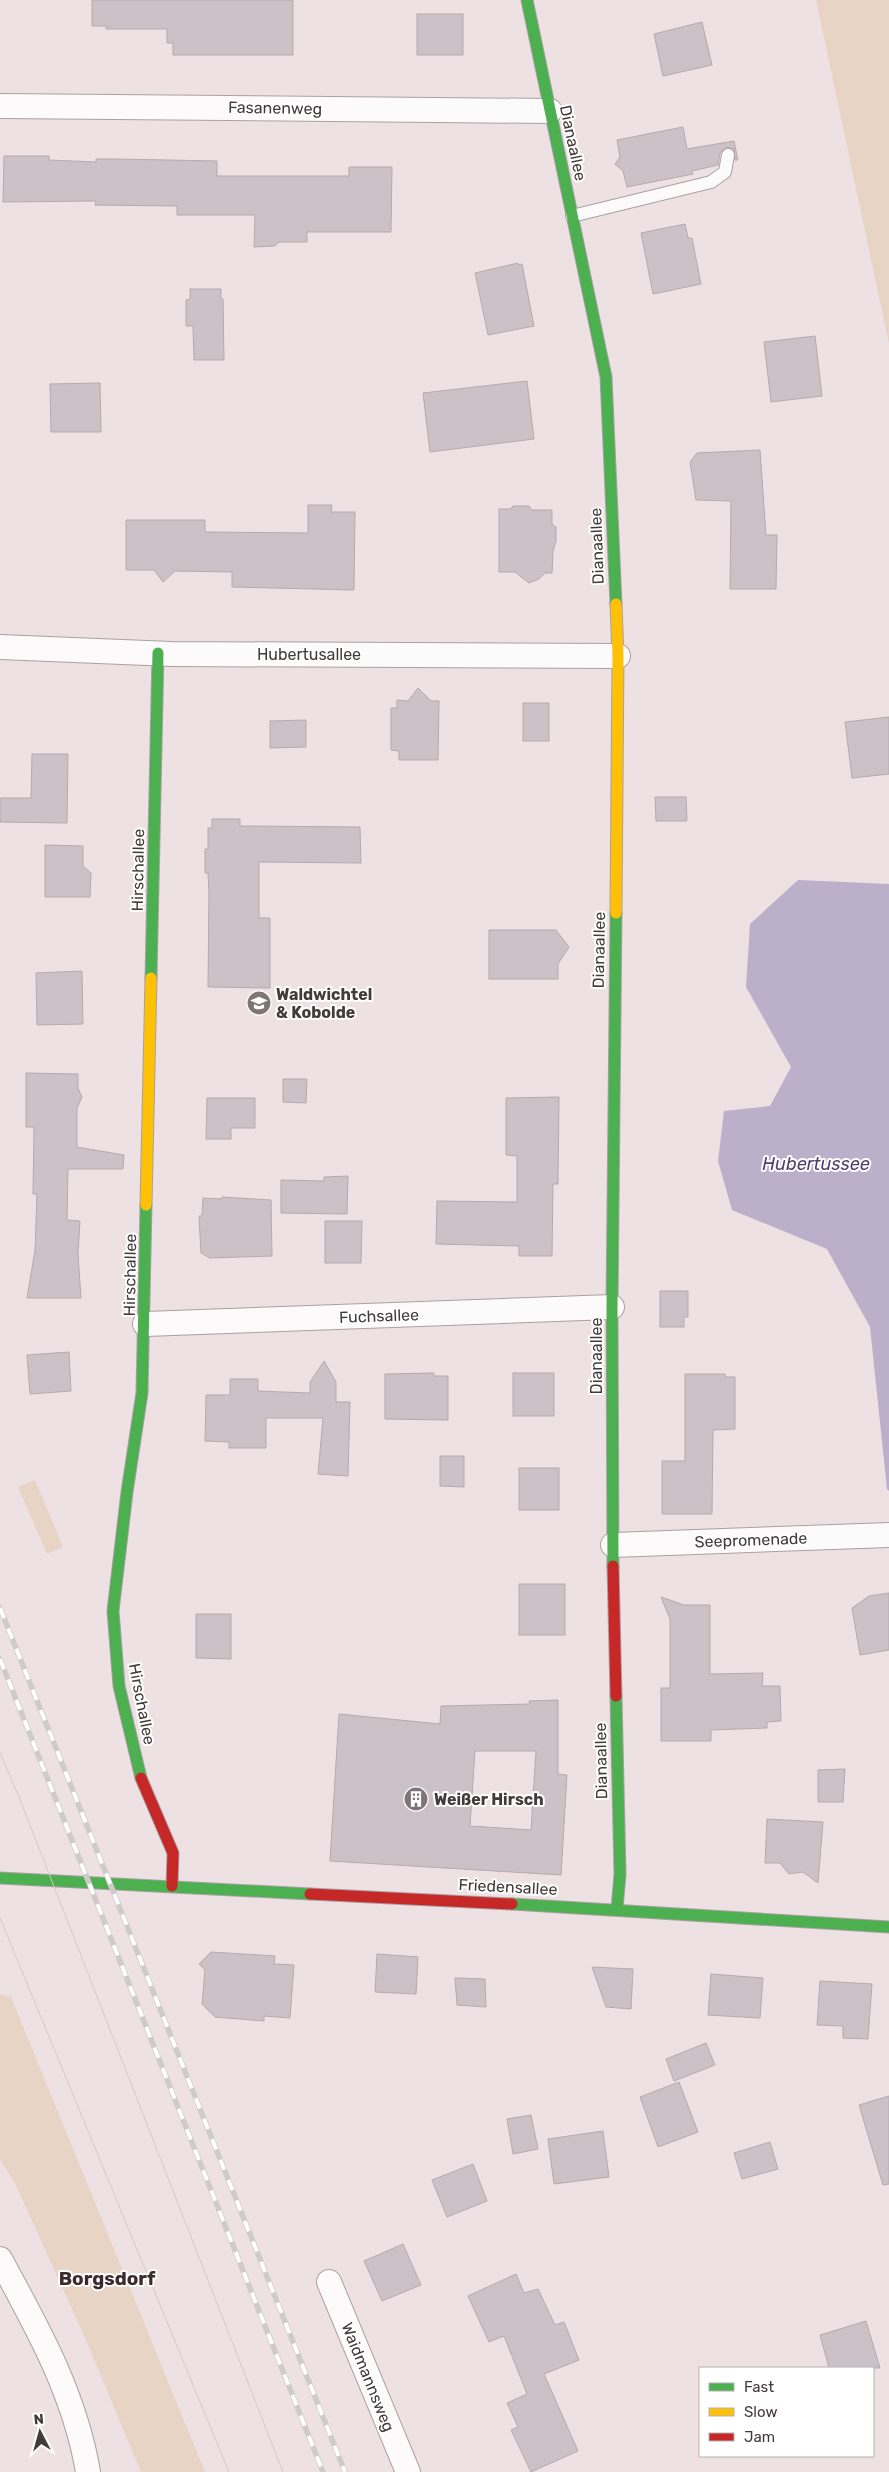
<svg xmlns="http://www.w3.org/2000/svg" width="889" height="2472" font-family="Rubik,sans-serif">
<rect width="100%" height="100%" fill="#eee1e3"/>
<!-- green -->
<g fill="#e7d4c5">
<path d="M 816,0 L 889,0 L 889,344 Z"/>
<path d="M 35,1480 L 63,1547 L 47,1554 L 18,1487 Z"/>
<path d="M 0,1994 L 11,1997 L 205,2472 L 141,2472 L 86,2340 L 15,2183 L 0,2160 Z"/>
</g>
<!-- water -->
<path fill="#bbafc9" d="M 798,880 L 889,884 L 889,1491 L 887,1489 L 870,1327 L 827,1249 L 732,1210 L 718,1161 L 724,1111 L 770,1106 L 791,1067 L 746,987 L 750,924 Z"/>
<!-- building -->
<g fill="#ccc1c6" stroke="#b3abae" fill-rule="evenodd">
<path d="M 92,0 L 293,0 L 293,55 L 173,55 L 173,43 L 167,43 L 167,29 L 106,29 L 106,26 L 92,26 Z"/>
<rect x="417" y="14" width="46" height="41"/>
<path d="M 702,22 L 712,65 L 663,76 L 654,34 Z"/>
<path d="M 683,127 L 687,149 L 734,141 L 738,160 L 735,160 L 734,149 L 726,147 L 720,153 L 718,165 L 692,171 L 693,174 L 627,187 L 623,171 L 615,164 L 620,157 L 617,140 Z"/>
<path d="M 4,156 L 49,156 L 49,160 L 96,162 L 96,159 L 117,159 L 217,161 L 217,176 L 349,176 L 349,167 L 392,167 L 391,232 L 307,232 L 307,242 L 279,242 L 275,246 L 254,247 L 255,215 L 177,215 L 177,206 L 95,205 L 96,201 L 3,202 Z"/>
<path d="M 685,224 L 688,238 L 692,238 L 701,284 L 653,294 L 641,233 Z"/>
<path d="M 518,263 L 518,265 L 522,264 L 534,326 L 488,335 L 475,273 Z"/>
<path d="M 190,289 L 221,289 L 221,299 L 223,299 L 224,360 L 194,360 L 193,326 L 186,326 L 186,300 L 190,299 Z"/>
<path d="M 815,336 L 822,396 L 771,402 L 764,342 Z"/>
<path d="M 527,381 L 534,439 L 430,452 L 423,393 Z"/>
<path d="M 100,383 L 101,432 L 51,432 L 50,384 Z"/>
<path d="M 760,450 L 766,535 L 777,535 L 776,589 L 730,589 L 731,501 L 696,500 L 690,462 L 697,453 Z"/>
<path d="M 308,505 L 332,505 L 331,512 L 355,512 L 354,590 L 232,587 L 232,572 L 175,571 L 163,582 L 154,570 L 126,570 L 126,520 L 205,520 L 205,532 L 308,533 Z"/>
<path d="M 513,506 L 529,506 L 532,510 L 552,510 L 552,524 L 556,527 L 556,541 L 553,551 L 552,573 L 545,573 L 539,579 L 529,583 L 515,572 L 499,572 L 499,509 L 510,509 Z"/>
<path d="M 418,688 L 431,701 L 439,701 L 438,760 L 399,760 L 399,751 L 391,750 L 391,708 L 397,708 L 397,700 L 408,701 Z"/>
<rect x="523" y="703" width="26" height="38"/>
<path d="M 889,717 L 889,774 L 852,778 L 845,722 Z"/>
<path d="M 306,720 L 306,747 L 270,748 L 270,721 Z"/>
<path d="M 32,754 L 68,754 L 67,823 L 0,822 L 0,798 L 31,798 Z"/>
<path d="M 655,797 L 686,797 L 687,821 L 656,821 Z"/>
<path d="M 212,819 L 240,819 L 240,826 L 360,827 L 361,863 L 259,862 L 259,918 L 270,918 L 270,988 L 208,987 L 209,893 L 208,873 L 205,873 L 205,849 L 208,849 L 208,828 L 212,828 Z"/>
<path d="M 45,845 L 83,846 L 83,866 L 91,873 L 90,897 L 45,897 Z"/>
<path d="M 489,930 L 556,930 L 569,947 L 558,964 L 558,979 L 489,979 Z"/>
<path d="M 82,971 L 83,1024 L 37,1025 L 36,973 Z"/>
<path d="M 26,1073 L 78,1074 L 78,1088 L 82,1097 L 77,1108 L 77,1147 L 124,1155 L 123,1169 L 68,1169 L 67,1220 L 80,1221 L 78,1254 L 81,1298 L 27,1298 L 35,1250 L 37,1194 L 33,1194 L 34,1127 L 26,1127 Z"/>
<path d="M 283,1079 L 307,1079 L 306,1103 L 283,1102 Z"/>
<path d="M 559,1097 L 558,1184 L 553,1184 L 552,1256 L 519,1256 L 519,1246 L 436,1244 L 437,1201 L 517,1202 L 517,1156 L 506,1155 L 506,1098 Z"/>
<path d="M 207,1098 L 255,1098 L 255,1128 L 231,1128 L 231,1139 L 206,1139 Z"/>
<path d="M 348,1176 L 347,1214 L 281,1213 L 281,1180 L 324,1181 L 324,1177 Z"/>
<path d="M 222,1197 L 271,1200 L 272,1256 L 210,1258 L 201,1253 L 199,1216 L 202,1216 L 203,1198 L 222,1199 Z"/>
<path d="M 325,1221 L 362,1221 L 361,1263 L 325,1263 Z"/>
<path d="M 660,1291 L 688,1291 L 688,1317 L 684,1317 L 684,1327 L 660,1327 Z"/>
<path d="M 69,1352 L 71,1391 L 30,1394 L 27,1355 Z"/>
<path d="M 324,1361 L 336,1382 L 336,1402 L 350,1402 L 348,1476 L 318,1474 L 323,1418 L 266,1418 L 266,1448 L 229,1448 L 229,1442 L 205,1441 L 206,1395 L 230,1395 L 230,1379 L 258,1379 L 258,1391 L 310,1393 L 310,1382 Z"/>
<path d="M 434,1373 L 434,1376 L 448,1376 L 448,1420 L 385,1419 L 385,1374 Z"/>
<rect x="513" y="1373" width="41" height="43"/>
<path d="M 685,1374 L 725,1374 L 725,1377 L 735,1377 L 735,1429 L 713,1430 L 712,1514 L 662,1514 L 662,1461 L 685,1461 Z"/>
<path d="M 440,1456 L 464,1456 L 464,1487 L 440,1486 Z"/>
<rect x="519" y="1468" width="40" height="42"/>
<rect x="519" y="1584" width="46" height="51"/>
<path d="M 889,1593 L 889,1650 L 860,1655 L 852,1608 L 869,1596 Z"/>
<path d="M 661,1597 L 684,1605 L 710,1605 L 710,1674 L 763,1673 L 762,1686 L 780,1686 L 781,1721 L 767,1722 L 767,1728 L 711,1730 L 711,1741 L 661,1741 L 661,1688 L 670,1688 L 670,1619 Z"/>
<path d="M 196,1614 L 231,1614 L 231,1659 L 196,1658 Z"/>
<path d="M 558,1700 L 558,1774 L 567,1775 L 561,1875 L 330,1861 L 339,1714 L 440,1724 L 441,1706 L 530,1704 L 529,1701 ZM 475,1751 L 536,1751 L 531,1830 L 470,1826 Z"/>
<path d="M 845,1769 L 843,1802 L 818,1802 L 818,1770 Z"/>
<path d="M 767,1819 L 823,1822 L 818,1883 L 803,1872 L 789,1874 L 780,1863 L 765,1863 Z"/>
<path d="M 211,1952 L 275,1956 L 274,1964 L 294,1965 L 290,2018 L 264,2016 L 264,2021 L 215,2017 L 202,2004 L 205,1970 L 199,1964 Z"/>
<path d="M 377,1954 L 418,1957 L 416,1994 L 375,1992 Z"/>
<path d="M 592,1967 L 633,1969 L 631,2009 L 606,2007 Z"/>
<path d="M 711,1974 L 763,1978 L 760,2018 L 708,2015 Z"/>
<path d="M 455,1978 L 485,1979 L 486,2007 L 457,2005 Z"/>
<path d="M 820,1981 L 872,1984 L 868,2039 L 843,2038 L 843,2026 L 817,2025 Z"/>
<path d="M 706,2043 L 715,2065 L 674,2081 L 666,2059 Z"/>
<path d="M 679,2082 L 698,2132 L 658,2147 L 640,2097 Z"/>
<path d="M 889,2096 L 889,2184 L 883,2185 L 859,2105 Z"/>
<path d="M 531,2115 L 538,2149 L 513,2154 L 507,2119 Z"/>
<path d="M 603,2131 L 609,2177 L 554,2184 L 548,2139 Z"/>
<path d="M 770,2142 L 778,2169 L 742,2179 L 734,2153 Z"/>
<path d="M 473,2164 L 487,2201 L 447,2217 L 432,2180 Z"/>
<path d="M 403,2244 L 421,2285 L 382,2301 L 364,2261 Z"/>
<path d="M 516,2274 L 524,2293 L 538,2289 L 555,2325 L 564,2322 L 579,2360 L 544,2374 L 578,2451 L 531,2472 L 511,2430 L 518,2427 L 507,2403 L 527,2394 L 504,2336 L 489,2342 L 468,2296 Z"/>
<path d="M 866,2321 L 880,2368 L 829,2368 L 820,2335 Z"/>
</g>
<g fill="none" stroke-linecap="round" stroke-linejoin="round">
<defs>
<path id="lane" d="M 572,216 L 711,182 L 725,172 L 728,155"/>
<g id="street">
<path d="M 0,106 L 550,111"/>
<path d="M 0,647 L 171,654 L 618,656"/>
<path d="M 145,1324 L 612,1307"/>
<path d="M 613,1545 L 889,1535"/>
<path d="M 0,2259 C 37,2327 75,2394 88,2472"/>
<path d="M 329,2282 L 408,2472"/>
</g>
<g id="fast">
<path d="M 527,0 L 606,377 L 616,604"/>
<path d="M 151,978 L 158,653"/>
<path d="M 613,1566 L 612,1307 L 616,913"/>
<path d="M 616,1696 L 620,1874 L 617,1909"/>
<path d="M 141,1778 L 119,1686 L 113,1611 L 127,1492 L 142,1393 L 146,1205"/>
<path d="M 0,1878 L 310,1894"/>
<path d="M 512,1904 L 889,1927"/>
</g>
<g id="slow">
<path d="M 616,913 L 618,656 L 616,604"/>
<path d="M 146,1205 L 151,978"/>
</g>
<g id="jam">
<path d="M 613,1566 L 616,1696"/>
<path d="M 141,1778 L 173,1853 L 172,1886"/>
<path d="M 310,1894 L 512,1904"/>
</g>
</defs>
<!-- lane casing -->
<use href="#lane" stroke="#aaa0a2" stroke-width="14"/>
<!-- street casing -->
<use href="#street" stroke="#aaa0a2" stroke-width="26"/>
<!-- fast casing -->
<use href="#fast" stroke="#aaa0a2" stroke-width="13"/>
<!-- slow casing -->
<use href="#slow" stroke="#aaa0a2" stroke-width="13"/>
<!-- jam casing -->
<use href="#jam" stroke="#aaa0a2" stroke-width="13"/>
<!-- lane -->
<use href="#lane" stroke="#fcfafb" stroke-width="12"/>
<!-- street -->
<use href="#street" stroke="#fcfafb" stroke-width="24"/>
<!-- fast -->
<use href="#fast" stroke="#4caf50" stroke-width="11"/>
<!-- slow -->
<use href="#slow" stroke="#ffc107" stroke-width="11"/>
<!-- jam -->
<use href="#jam" stroke="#c62828" stroke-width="11"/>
<!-- tram -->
<g stroke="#cfcbcb" stroke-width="1">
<path d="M 0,1753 L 19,1797 L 283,2472"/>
<path d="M 0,1918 L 229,2472"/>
</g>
<defs>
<g id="rail">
<path d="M 0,1608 L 345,2472"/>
<path d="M 0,1659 L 323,2472"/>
</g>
</defs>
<!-- rail casing -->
<use href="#rail" stroke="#cfcbcb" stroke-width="5.5"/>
<!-- rail -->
<use href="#rail" stroke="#fff" stroke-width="4" stroke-dasharray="11" stroke-linecap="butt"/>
</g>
<!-- icons -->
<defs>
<symbol id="school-disc" viewBox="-11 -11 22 22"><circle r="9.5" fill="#7f7476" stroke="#fff"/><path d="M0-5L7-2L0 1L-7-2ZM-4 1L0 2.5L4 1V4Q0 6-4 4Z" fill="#fff"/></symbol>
<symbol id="building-disc" viewBox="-11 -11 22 22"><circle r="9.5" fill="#7f7476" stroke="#fff"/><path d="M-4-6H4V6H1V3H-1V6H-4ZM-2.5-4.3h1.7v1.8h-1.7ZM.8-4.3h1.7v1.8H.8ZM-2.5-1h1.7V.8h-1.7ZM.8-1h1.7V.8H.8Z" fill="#fff"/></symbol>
</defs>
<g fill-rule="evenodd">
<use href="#school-disc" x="245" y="989" width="28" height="28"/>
<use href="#building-disc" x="402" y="1785" width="28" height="28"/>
</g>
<g text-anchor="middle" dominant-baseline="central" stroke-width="4" stroke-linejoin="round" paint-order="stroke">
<!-- street labels -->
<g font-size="16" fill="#433a3b" stroke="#fff">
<text transform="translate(275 108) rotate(1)">Fasanenweg</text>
<text transform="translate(573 143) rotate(78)">Dianaallee</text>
<text transform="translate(597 546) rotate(-92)">Dianaallee</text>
<text x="309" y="654">Hubertusallee</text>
<text transform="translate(138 870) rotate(-89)">Hirschallee</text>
<text transform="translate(599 950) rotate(-89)">Dianaallee</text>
<text transform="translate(130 1275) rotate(-89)">Hirschallee</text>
<text transform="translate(379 1316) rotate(-2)">Fuchsallee</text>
<text transform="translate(596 1356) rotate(-90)">Dianaallee</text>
<text transform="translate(751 1540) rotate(-2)">Seepromenade</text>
<text transform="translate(142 1704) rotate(79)">Hirschallee</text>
<text transform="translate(601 1761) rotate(-91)">Dianaallee</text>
<text transform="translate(508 1887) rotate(3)">Friedensallee</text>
<text transform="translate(368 2377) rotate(68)">Waidmannsweg</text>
</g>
<!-- poi labels -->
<g font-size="16" font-weight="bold" fill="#433a3b" stroke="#fff" text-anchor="start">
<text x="276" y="994">Waldwichtel<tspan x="276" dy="18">&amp; Kobolde</tspan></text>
<text x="434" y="1799">Weißer Hirsch</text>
</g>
<!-- water labels -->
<g font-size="18" font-style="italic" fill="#503e70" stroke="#fff">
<text x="816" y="1164">Hubertussee</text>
</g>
<!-- quarter labels -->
<g font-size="19" font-weight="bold" fill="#3c2a2e" stroke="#fff">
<text x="107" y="2278">Borgsdorf</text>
</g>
</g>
<!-- legend -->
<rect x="699" y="2367" width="175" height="90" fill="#ffffff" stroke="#b4b0b1"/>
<rect x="709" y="2383" width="25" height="8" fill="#4caf50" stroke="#b4b0b1"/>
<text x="744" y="2392" font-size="15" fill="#433a3b">Fast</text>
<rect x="709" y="2408" width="25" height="8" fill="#ffc107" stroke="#b4b0b1"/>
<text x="744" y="2417" font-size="15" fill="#433a3b">Slow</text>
<rect x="709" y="2433" width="25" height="8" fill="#c62828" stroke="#b4b0b1"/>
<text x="744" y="2442" font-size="15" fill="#433a3b">Jam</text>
<!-- north arrow -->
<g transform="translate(40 2432) rotate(354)" stroke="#ffffff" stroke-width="4" paint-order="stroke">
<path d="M0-4L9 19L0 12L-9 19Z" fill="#433a3b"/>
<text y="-8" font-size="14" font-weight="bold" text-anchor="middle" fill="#433a3b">N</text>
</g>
</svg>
